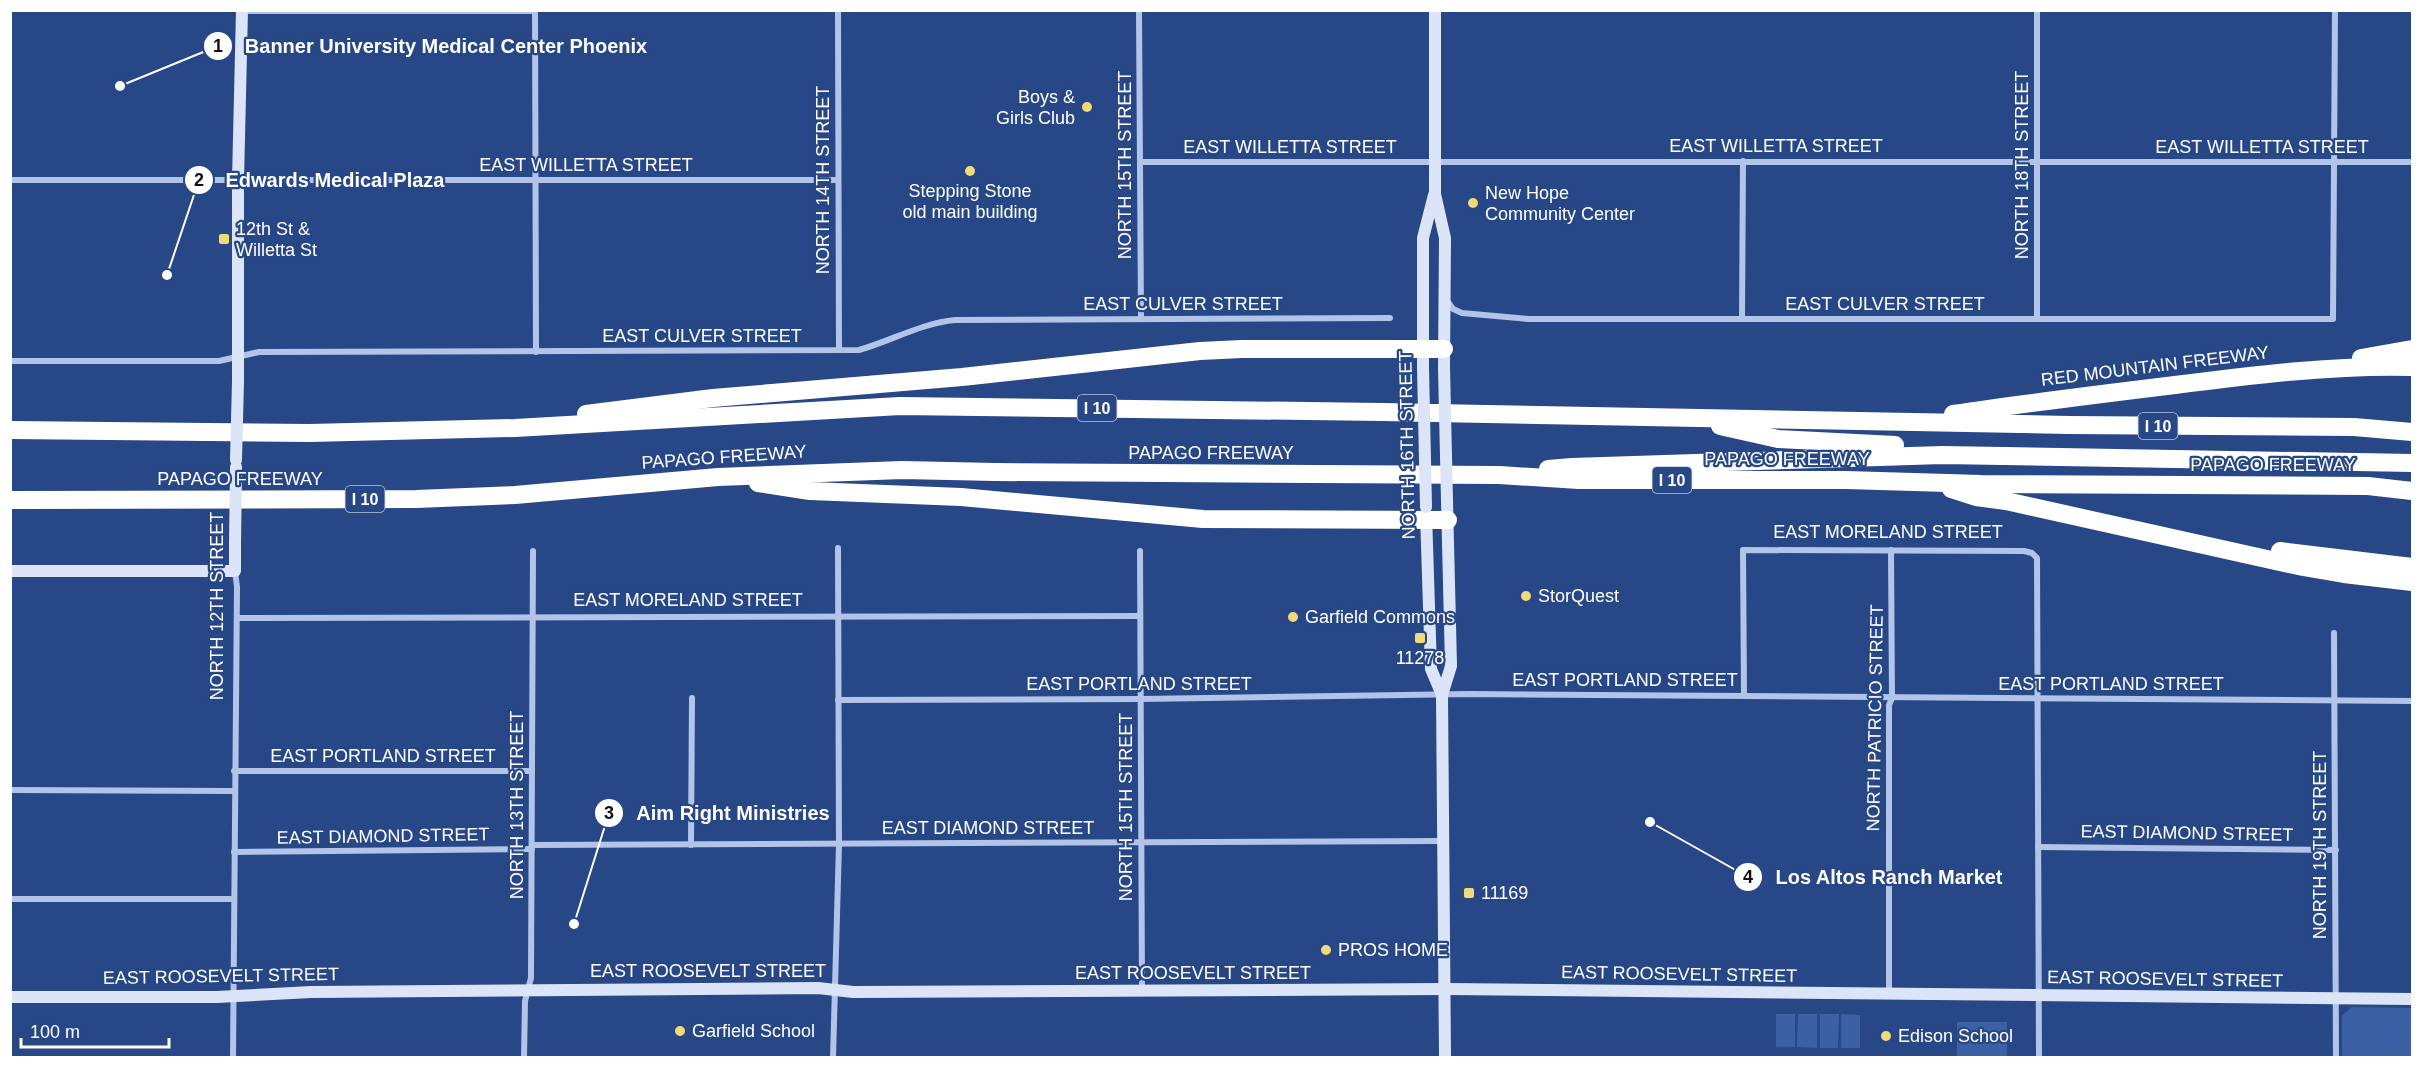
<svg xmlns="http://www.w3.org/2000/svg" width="2423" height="1068" font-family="Helvetica,sans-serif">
<rect width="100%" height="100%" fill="#274787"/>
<!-- green -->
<g fill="#3b60a3">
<path d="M 2352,1007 L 2412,1008 L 2412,1057 L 2342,1057 L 2342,1016 Z"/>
<rect x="1776" y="1014" width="19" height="33"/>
<path d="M 1798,1014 L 1817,1014 L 1817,1048 L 1797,1047 Z"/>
<path d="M 1820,1014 L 1839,1014 L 1838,1048 L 1820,1048 Z"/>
<path d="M 1841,1014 L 1860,1015 L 1860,1048 L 1841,1048 Z"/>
<rect x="1957" y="1022" width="50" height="35"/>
</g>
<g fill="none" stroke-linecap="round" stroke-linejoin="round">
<!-- street -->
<g stroke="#b2c5e8" stroke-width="6">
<path d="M 535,10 L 536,352"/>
<path d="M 838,10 L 839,350"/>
<path d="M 1139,10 L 1141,319"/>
<path d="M 242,11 L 535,11"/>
<path d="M 1140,162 L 2412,162"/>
<path d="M 10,180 L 838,180"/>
<path d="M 1446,299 L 1453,309 L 1462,313 L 1528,319 L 2333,319 L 2335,10"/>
<path d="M 1742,319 L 1743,161"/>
<path d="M 2037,319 L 2037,10"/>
<path d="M 10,361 L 219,361 L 259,352 L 859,350 C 891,341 922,323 955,320 L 1390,318"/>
<path d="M 1140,551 L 1142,991"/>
<path d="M 237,618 L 1140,616"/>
<path d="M 2334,633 L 2336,1058"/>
<path d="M 1744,696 L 1743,550 L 2024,551 L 2032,553 L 2037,558 L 2039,1058"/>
<path d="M 838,700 L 1141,699 L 1469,694 L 2412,701"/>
<path d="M 234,771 L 532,771"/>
<path d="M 10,790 L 234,791"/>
<path d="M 532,845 L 1443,841"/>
<path d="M 691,845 L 692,698"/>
<path d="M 2038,847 L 2336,850"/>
<path d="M 234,852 L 532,849"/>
<path d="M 10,899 L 234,899"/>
<path d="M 1889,993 L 1889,705 L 1892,698 L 1891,550"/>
<path d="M 233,1058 L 237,587 L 235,571"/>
<path d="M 524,1058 L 525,1001 L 531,978 L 533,551"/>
<path d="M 833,1058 L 839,844 L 838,548"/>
</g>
<!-- secondary -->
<g stroke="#dce5f7" stroke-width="12">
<path d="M 1435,10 L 1435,194 L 1445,238 L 1444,367"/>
<path d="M 1423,367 L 1423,238 L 1434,195"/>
<path d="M 238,381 L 238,180 L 242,10"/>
<path d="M 1426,514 L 1431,669 L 1442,695"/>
<path d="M 10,571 L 235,571 L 235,545"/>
<path d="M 10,997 L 217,997 L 311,992 L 818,988 L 853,992 L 1446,989 L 2412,999"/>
<path d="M 1445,1058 L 1442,695 L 1451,666 L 1447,501"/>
</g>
<!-- highway -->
<g stroke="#fff" stroke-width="18">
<path d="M 2361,358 L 2412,349"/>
<path d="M 586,414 L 713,398 L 962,377 L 1200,351 L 1242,349 L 1444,349"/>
<path d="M 1953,414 C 2027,403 2101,394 2175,385 C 2254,375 2333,365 2412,367"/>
<path d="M 1720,426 L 1778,439 L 1895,445"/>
<path d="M 10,430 L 310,433 L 515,428 L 900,406 L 1382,412 L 2069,425 L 2354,427 L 2412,432"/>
<path d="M 1548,469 L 1572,467 L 1942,455 L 2412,463"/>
<path d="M 758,483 L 810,491 L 961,497 L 1203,519 L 1448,520"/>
<path d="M 1951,489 L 1976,497 L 2006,501 L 2303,567 L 2344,574 L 2412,582"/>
<path d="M 10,500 L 416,499 L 515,495 L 718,477 L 902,470 L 995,472 L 1499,475 L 1579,480 L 1846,480 L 1981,484 L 2368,486 L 2412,491"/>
<path d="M 2280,551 L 2412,567"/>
</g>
<!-- secondary-bridge -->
<g stroke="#dce5f7" stroke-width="12">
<path d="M 1423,367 L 1426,507"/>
<path d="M 1444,367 L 1447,501"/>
<path d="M 236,460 L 238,381"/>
<path d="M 235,545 L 236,467"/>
</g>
</g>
<!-- markers -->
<g fill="#f1da78" stroke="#274787" stroke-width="2">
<circle cx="1087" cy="107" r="6"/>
<circle cx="970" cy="171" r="6"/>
<circle cx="1473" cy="203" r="6"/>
<rect x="218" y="233" width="12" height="12" rx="3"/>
<circle cx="1526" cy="596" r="6"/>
<circle cx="1293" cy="617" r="6"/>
<rect x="1414" y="632" width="12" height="12" rx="3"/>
<rect x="1463" y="887" width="12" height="12" rx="3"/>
<circle cx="1326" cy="950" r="6"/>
<circle cx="680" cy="1031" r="6"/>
<circle cx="1886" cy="1036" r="6"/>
</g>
<g text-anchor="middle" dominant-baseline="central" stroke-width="4.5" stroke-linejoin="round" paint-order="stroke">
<!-- shield labels -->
<g fill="#274787" stroke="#bec8db" stroke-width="1.5">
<rect x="1077.5" y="395" width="39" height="26" rx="4.5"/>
<rect x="2138.5" y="413" width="39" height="26" rx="4.5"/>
<rect x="1652.5" y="467" width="39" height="26" rx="4.5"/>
<rect x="345.5" y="486" width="39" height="26" rx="4.5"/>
</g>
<g font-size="16" font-weight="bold" fill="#fff">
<text x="1097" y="408">I 10</text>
<text x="2158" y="426">I 10</text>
<text x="1672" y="480">I 10</text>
<text x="365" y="499">I 10</text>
</g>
<!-- poi labels -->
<g font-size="18" fill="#fff" stroke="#274787" text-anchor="start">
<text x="1075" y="97" text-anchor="end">Boys &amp;<tspan x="1075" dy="21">Girls Club</tspan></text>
<text x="970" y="191" text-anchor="middle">Stepping Stone<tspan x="970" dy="21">old main building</tspan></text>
<text x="1485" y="193">New Hope<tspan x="1485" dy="21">Community Center</tspan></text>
<text x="236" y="229">12th St &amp;<tspan x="236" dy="21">Willetta St</tspan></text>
<text x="1538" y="596">StorQuest</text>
<text x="1305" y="617">Garfield Commons</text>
<text x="1420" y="658" text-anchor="middle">11278</text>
<text x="1481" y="893">11169</text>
<text x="1338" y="950">PROS HOME</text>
<text x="692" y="1031">Garfield School</text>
<text x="1898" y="1036">Edison School</text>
</g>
<!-- street labels -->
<g font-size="18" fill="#fff" stroke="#274787">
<text x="1776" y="146">EAST WILLETTA STREET</text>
<text x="1290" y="147">EAST WILLETTA STREET</text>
<text x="2262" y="147">EAST WILLETTA STREET</text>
<text x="586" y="165">EAST WILLETTA STREET</text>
<text transform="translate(1125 165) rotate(-90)">NORTH 15TH STREET</text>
<text transform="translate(2022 165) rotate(-90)">NORTH 18TH STREET</text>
<text transform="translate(823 180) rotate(-90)">NORTH 14TH STREET</text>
<text x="1183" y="304">EAST CULVER STREET</text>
<text x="1885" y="304">EAST CULVER STREET</text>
<text x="702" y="336">EAST CULVER STREET</text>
<text transform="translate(2155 366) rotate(-7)">RED MOUNTAIN FREEWAY</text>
<text transform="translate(1407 445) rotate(-91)">NORTH 16TH STREET</text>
<text x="1211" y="453">PAPAGO FREEWAY</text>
<text transform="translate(724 457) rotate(-4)">PAPAGO FREEWAY</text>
<text x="1787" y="459">PAPAGO FREEWAY</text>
<text x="2273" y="465">PAPAGO FREEWAY</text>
<text x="240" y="479">PAPAGO FREEWAY</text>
<text x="1888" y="532">EAST MORELAND STREET</text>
<text x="688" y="600">EAST MORELAND STREET</text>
<text transform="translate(217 606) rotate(-90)">NORTH 12TH STREET</text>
<text x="1625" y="680">EAST PORTLAND STREET</text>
<text x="1139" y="684">EAST PORTLAND STREET</text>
<text x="2111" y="684">EAST PORTLAND STREET</text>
<text transform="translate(1875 718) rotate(-89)">NORTH PATRICIO STREET</text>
<text x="383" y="756">EAST PORTLAND STREET</text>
<text transform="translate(517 805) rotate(-90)">NORTH 13TH STREET</text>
<text transform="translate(1126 807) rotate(-90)">NORTH 15TH STREET</text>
<text x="988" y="828">EAST DIAMOND STREET</text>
<text transform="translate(2187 833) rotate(1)">EAST DIAMOND STREET</text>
<text transform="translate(383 836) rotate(-1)">EAST DIAMOND STREET</text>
<text transform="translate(2320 845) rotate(-90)">NORTH 19TH STREET</text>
<text x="708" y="971">EAST ROOSEVELT STREET</text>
<text x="1193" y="973">EAST ROOSEVELT STREET</text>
<text transform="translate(1679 974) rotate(1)">EAST ROOSEVELT STREET</text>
<text transform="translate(221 976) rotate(-1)">EAST ROOSEVELT STREET</text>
<text transform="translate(2165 979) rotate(1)">EAST ROOSEVELT STREET</text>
</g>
</g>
<!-- callouts -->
<path fill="none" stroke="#fff" stroke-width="2" d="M120 86L218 46M167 275L199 180M574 924L609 813M1650 822L1748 877"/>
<g fill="#fff" stroke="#274787" stroke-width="2">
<circle cx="120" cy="86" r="6"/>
<circle cx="167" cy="275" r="6"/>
<circle cx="574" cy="924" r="6"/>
<circle cx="1650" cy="822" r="6"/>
<circle cx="218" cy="46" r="15"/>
<circle cx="199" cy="180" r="15"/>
<circle cx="609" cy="813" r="15"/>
<circle cx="1748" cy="877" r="15"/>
</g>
<g font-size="18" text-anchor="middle" font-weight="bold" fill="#111">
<text x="218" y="52">1</text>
<text x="199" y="186">2</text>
<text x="609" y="819">3</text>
<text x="1748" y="883">4</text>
</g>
<g font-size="20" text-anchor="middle" font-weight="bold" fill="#fff" stroke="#274787" stroke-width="4.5" stroke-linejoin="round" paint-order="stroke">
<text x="446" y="53">Banner University Medical Center Phoenix</text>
<text x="335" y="187">Edwards Medical Plaza</text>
<text x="733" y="820">Aim Right Ministries</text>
<text x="1889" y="884">Los Altos Ranch Market</text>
</g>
<!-- border -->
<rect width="2423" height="1068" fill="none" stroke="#ffffff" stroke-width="24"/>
<!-- scale -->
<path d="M21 1038v9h148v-9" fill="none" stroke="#ffffff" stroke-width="3"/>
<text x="30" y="1038" font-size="18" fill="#ffffff" stroke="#274787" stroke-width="4.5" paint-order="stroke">100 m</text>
</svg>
